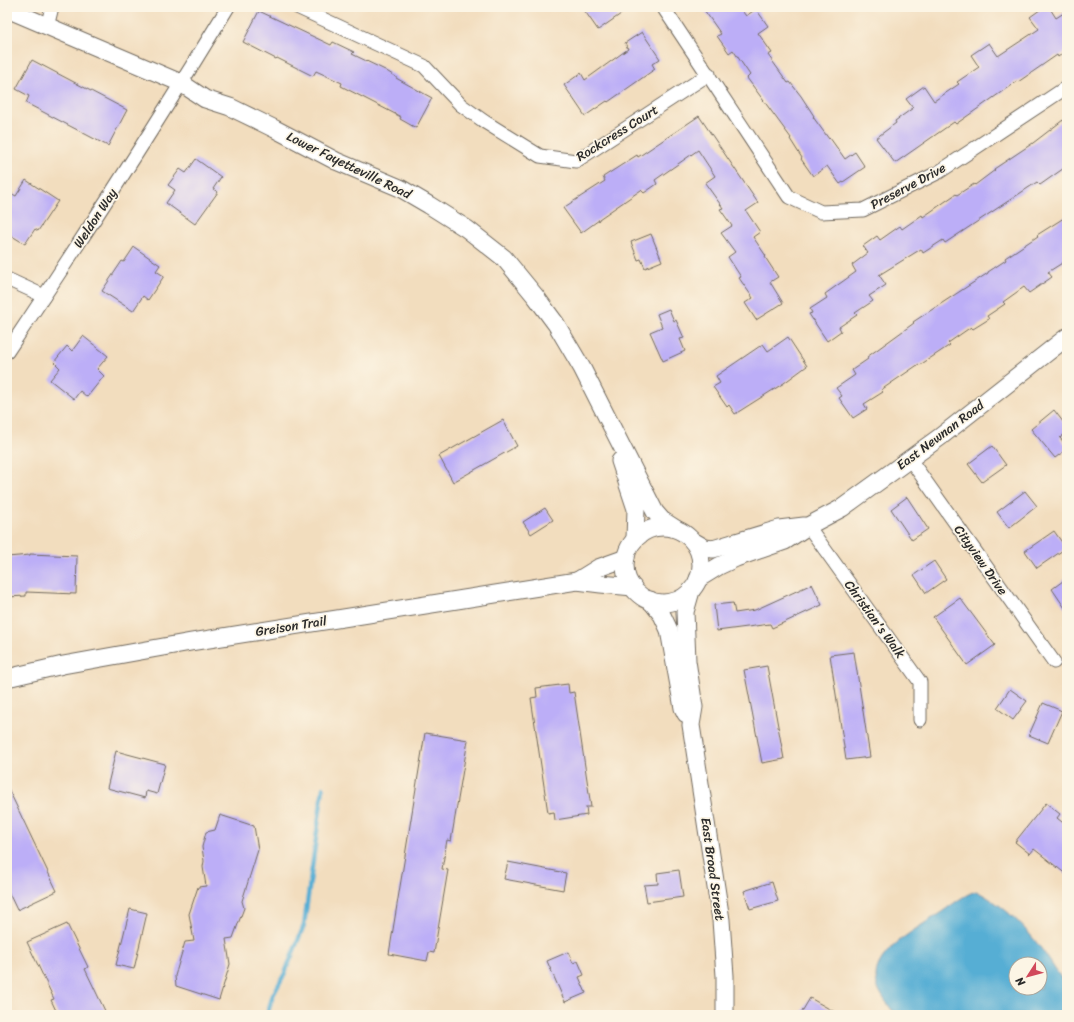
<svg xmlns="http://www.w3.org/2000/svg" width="1074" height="1022" font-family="Sriracha,sans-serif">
<rect width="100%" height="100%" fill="#fcf5e5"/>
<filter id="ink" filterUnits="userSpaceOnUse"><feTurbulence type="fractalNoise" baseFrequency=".025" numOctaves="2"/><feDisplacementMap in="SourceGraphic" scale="8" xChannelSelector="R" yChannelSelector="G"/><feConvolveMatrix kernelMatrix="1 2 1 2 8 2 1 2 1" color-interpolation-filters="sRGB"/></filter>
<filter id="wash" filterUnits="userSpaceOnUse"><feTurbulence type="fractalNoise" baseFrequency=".012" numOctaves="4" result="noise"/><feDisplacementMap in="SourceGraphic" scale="16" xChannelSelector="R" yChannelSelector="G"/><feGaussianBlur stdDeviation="0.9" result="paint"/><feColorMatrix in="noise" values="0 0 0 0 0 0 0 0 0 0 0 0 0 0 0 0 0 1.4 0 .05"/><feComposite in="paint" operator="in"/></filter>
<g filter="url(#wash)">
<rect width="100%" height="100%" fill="#f2ddbe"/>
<!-- water -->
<path fill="#57aed4" stroke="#416c80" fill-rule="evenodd" d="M 976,891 C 1010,908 1035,937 1055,969 C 1059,975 1064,981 1066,988 C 1069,995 1067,1007 1067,1015 L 895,1015 C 888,1003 876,992 876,977 C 875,951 918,928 937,915 C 950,907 961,896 976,891 ZM 1016,964 L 1040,964 L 1040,988 L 1016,988 Z"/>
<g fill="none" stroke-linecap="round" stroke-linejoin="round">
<!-- stream -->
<path stroke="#57aed4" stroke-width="4.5" d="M 267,1015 L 273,995 L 285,973 L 304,925 L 323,788"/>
</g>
<g id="blocks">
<!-- building -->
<g fill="#bcaef7">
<path d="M 582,7 L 631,7 L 598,30 Z"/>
<path d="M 702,7 L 739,7 L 746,16 L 756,9 L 768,26 L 758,33 L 772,53 L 768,55 L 788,83 L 790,82 L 801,96 L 814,116 L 813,117 L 829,139 L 830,138 L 845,159 L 855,152 L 865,167 L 840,184 L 827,166 L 813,176 L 801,159 L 802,158 L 790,139 L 791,138 L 747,78 L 750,75 L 733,50 L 729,53 L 717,36 L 721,34 Z"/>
<path d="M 1044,7 L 1049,7 L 1056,18 L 1067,11 L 1067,50 L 1058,57 L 1057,55 L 1018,82 L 1017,81 L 956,124 L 954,122 L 895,163 L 876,138 L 896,123 L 895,121 L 913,108 L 906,99 L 924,86 L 934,101 L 959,84 L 957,82 L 979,67 L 971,55 L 989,43 L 998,56 L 1039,29 L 1030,17 Z"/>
<path d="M 259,11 L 331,45 L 333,42 L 354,52 L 352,54 L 385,70 L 396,77 L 396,78 L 432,98 L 416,128 L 400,119 L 401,117 L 341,86 L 342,83 L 316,71 L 313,76 L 277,58 L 276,59 L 243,42 Z"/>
<path d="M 642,32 L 660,59 L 652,64 L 655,69 L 608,102 L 607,101 L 585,116 L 564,85 L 581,73 L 585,80 L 628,49 L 625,43 Z"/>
<path d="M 32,60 L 127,110 L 108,146 L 26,103 L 29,96 L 16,89 Z"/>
<path d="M 699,116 L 758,203 L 746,211 L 760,232 L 753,237 L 766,256 L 765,257 L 778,277 L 770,282 L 783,303 L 756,320 L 745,303 L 753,298 L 739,278 L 741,277 L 728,257 L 735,252 L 721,233 L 732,226 L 720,209 L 723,208 L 705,183 L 715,176 L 698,150 L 655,180 L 657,184 L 644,193 L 641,190 L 599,219 L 599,220 L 581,233 L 563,208 L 605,181 L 603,177 L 617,168 L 637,155 L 638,157 Z"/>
<path d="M 1063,120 L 1067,127 L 1067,166 L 1040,185 L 1037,182 L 945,243 L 943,240 L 923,253 L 921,249 L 879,275 L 886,285 L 869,296 L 873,301 L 855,313 L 857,315 L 839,327 L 841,331 L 827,341 L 809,314 L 812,313 L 810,309 L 827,298 L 825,294 L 856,272 L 852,265 L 868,253 L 863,246 L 877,236 L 880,240 L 900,226 L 902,229 L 922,215 L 923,217 L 956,194 L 957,195 L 974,184 L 975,185 L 995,170 L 994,169 L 1033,143 Z"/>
<path d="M 196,159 L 221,177 L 213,189 L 218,192 L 195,224 L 166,203 L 175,190 L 168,185 L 180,169 L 186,173 Z"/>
<path d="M 26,180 L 58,201 L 38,231 L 35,229 L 25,244 L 7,233 L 7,191 L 16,196 Z"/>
<path d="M 1067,216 L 1067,260 L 1048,272 L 1052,277 L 1029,293 L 1024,287 L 1003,302 L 1005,304 L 987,316 L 989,319 L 973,329 L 971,327 L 948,343 L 950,345 L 920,365 L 919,364 L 881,390 L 883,392 L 864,404 L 867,409 L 853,418 L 839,398 L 842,396 L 836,388 L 855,375 L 852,370 L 868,359 L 867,357 L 914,323 L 913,322 L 988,273 L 988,272 L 1006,260 L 1005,258 L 1038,236 L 1037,235 Z"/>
<path d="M 651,234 L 662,261 L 645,268 L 641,259 L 638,260 L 631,242 Z"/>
<path d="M 134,247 L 160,265 L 156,271 L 164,276 L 148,300 L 143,296 L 133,311 L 102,291 L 122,261 L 124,262 Z"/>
<path d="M 669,309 L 674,321 L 676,320 L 684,338 L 680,339 L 685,351 L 663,361 L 650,332 L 662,327 L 657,314 Z"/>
<path d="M 83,336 L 108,356 L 97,369 L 104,376 L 87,397 L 80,391 L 74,399 L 50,380 L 60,368 L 54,362 L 67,346 L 72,351 Z"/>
<path d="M 788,337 L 807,366 L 784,383 L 735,414 L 729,405 L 727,407 L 713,387 L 720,383 L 716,376 L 763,344 L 768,351 Z"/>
<path d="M 1054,410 L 1067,427 L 1067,432 L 1060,438 L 1067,446 L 1067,449 L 1055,458 L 1031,429 Z"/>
<path d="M 503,420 L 517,446 L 453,482 L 439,456 Z"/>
<path d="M 992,446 L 1006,465 L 982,482 L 968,464 Z"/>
<path d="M 1025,491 L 1037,506 L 1009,528 L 997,512 Z"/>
<path d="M 907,497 L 928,529 L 912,540 L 891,509 Z"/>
<path d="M 545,508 L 553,520 L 531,534 L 523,522 Z"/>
<path d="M 1054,531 L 1066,548 L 1037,568 L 1025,551 Z"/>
<path d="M 30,554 L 77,556 L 76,594 L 26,592 L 26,596 L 7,597 L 7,557 L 30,555 Z"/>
<path d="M 934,561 L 946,579 L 926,593 L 914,575 Z"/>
<path d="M 1067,578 L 1067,611 L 1052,589 Z"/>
<path d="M 812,584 L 822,605 L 772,628 L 770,624 L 717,631 L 714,605 L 733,603 L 735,613 L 755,610 Z"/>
<path d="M 960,598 L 995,645 L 967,665 L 933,617 Z"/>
<path d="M 854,652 L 870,757 L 846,760 L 830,655 Z"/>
<path d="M 767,666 L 784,759 L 762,763 L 744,670 Z"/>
<path d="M 568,684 L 569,693 L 574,692 L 591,807 L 586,807 L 587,815 L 555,820 L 554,812 L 548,813 L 531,698 L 537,697 L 536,688 Z"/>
<path d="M 1010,689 L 1027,701 L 1013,720 L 997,708 Z"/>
<path d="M 1043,703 L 1062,711 L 1048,743 L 1029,735 Z"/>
<path d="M 425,733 L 468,740 L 451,841 L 447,840 L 442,869 L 448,870 L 434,953 L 429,952 L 427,961 L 389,954 Z"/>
<path d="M 116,751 L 165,764 L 157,794 L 146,791 L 145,798 L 107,788 Z"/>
<path d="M 7,786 L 57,891 L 17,910 L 7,889 Z"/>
<path d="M 1046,803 L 1060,814 L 1057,818 L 1067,826 L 1067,875 L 1034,849 L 1030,854 L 1015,842 Z"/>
<path d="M 220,815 L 254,826 L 258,850 L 242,901 L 244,908 L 238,924 L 233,938 L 226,939 L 230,964 L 219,1000 L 176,986 L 175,976 L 185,942 L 194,941 L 189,914 L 198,887 L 206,886 L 203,867 L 204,861 L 202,847 L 206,832 L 215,830 Z"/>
<path d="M 508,862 L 566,873 L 563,890 L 504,879 Z"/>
<path d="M 679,870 L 683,897 L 647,902 L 644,885 L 658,884 L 657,873 Z"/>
<path d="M 772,882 L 778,901 L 750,909 L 744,891 Z"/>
<path d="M 130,909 L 147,913 L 134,969 L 116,965 Z"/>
<path d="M 67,924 L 88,967 L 85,969 L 107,1015 L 58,1015 L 51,1000 L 54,999 L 27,942 Z"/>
<path d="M 568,952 L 573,963 L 578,961 L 584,975 L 579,977 L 586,993 L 565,1002 L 547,961 Z"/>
<path d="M 810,998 L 840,1015 L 800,1015 Z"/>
</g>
</g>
</g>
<g filter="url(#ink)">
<use href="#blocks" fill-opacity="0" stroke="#71695e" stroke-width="1"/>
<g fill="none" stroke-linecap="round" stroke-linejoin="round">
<defs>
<g id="minor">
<path d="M 297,7 L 424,66 L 461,105 L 485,122 L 540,156 L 576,161 L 709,74"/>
<path d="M 663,7 L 789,197 L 821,212 L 863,210 L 939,172 L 1067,87"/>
<path d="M 47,27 L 52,7"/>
<path d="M 7,279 L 44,296"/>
<path d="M 7,352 C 83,238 157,124 228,7"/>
<path d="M 909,458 L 1054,662"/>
<path d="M 808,526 L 920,682 L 920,720"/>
</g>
<g id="tertiary">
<path d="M 7,9 L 181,83 L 205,99 L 230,107 L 275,129 L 336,161 L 400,188 L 429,205 L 467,229 L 504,258 L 536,297 L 556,324 L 582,368 L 655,512 L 662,520 L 676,529"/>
<path d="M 620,461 L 636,509 L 635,539"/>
<circle cx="663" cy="565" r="38"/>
<path d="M 693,541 L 705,548 L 713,549 L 779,529 L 804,526"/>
<path d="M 698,579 L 719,566 L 736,558 L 785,541 L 808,526 L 842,508 L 940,437 L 1067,337"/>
<path d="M 577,581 L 598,568 L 626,558"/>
<path d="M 691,591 L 685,612 L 687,661 L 694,707 L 691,725 L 721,920 L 725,976 L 725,1015"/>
<path d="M 650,600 L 662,615 L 669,630 L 683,708 L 686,714"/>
<path d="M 7,678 L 63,665 L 191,642 L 577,581 L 601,584 L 633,587"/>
</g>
</defs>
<!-- minor casing -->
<use href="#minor" stroke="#71695e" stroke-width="15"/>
<!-- tertiary casing -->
<use href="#tertiary" stroke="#71695e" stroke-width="19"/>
<!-- minor -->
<use href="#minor" stroke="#fff" stroke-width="13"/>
<!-- tertiary -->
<use href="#tertiary" stroke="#fff" stroke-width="17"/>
</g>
</g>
<g text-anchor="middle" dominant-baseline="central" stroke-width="3.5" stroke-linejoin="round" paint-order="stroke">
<!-- street labels -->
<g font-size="13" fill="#2b2b2b" stroke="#fcf5e5">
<text transform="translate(617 133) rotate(-32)">Rockcress Court</text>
<text transform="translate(349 165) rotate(26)">Lower Fayetteville Road</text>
<text transform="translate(908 186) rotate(-28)">Preserve Drive</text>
<text transform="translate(95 218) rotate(-57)">Weldon Way</text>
<text transform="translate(940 435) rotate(-37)">East Newnan Road</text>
<text transform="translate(981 560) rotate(55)">Cityview Drive</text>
<text transform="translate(875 619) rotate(54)">Christian's Walk</text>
<text transform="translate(291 626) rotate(-9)">Greison Trail</text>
<text transform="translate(713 869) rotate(82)">East Broad Street</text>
</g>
</g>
<!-- margin -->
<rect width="1074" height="1022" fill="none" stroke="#fcf5e5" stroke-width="24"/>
<!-- north arrow -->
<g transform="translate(1028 976) rotate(234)"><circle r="19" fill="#fcf5e5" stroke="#a8a49b"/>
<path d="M0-3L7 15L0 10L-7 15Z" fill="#d1495b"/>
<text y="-6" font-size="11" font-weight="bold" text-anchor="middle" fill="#2b2b2b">N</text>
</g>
</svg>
